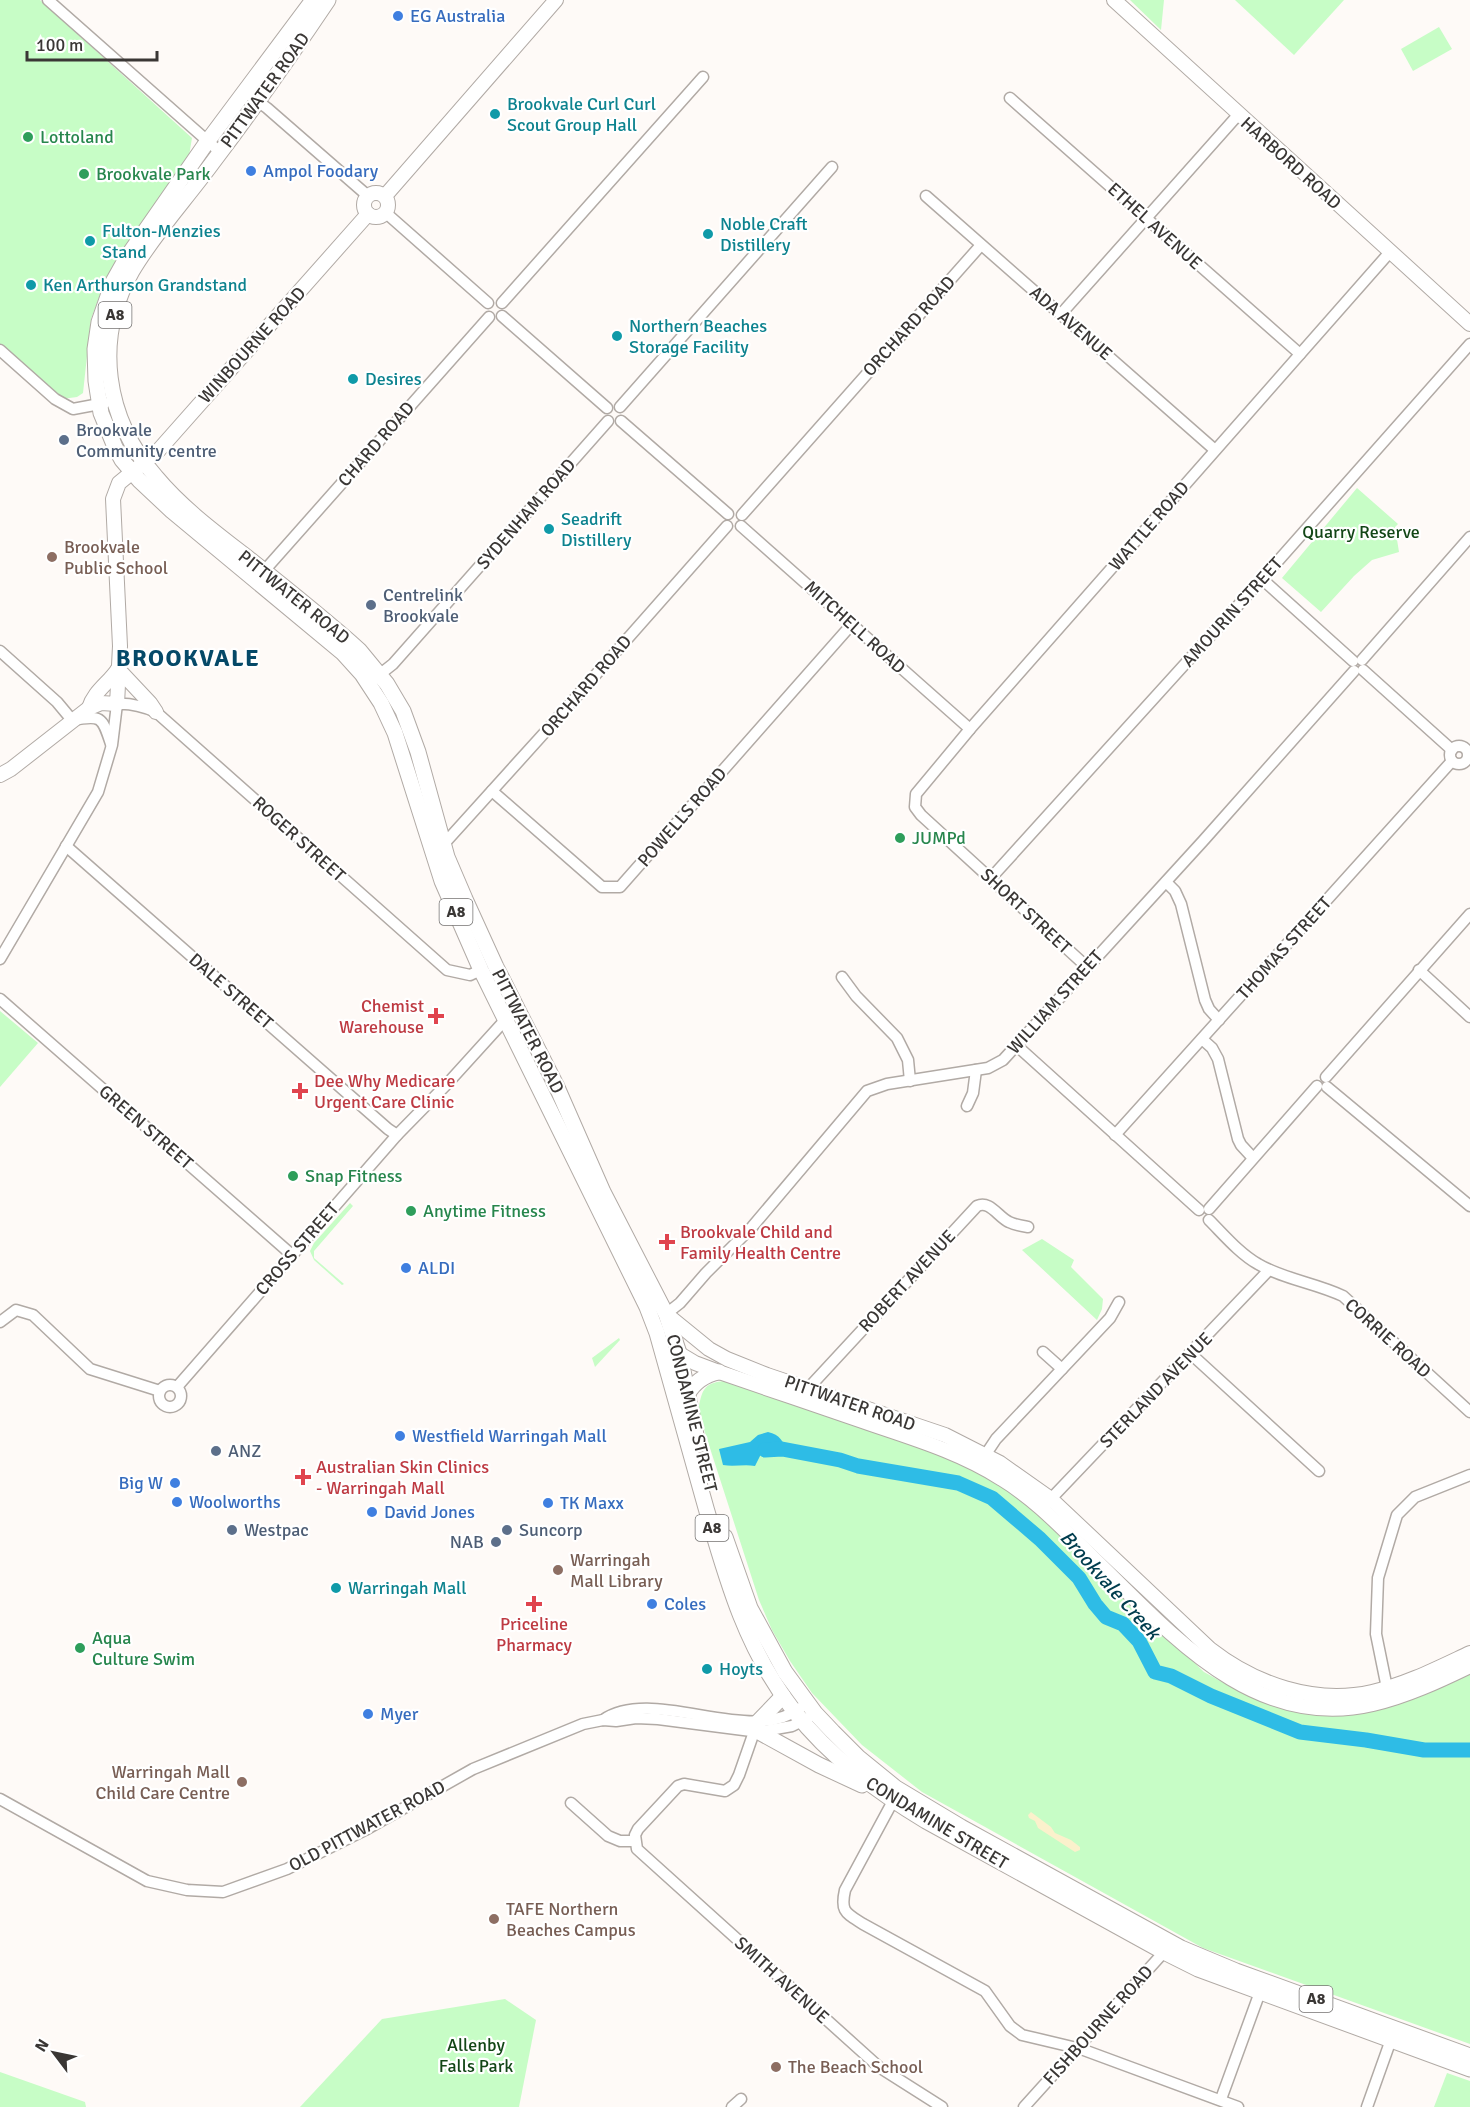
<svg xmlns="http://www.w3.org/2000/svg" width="1470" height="2107" font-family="Signika,sans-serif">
<rect width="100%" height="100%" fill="#fefaf7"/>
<!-- green -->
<g fill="#c7fdc6">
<path d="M 0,0 L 40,0 L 192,138 L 189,156 L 138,228 L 107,276 L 91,319 L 83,393 L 77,397 L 62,399 L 0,344 Z"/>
<path d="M 1130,0 L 1164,0 L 1161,30 Z"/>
<path d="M 1235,0 L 1344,0 L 1294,55 Z"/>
<path d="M 1439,27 L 1452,49 L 1413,71 L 1401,49 Z"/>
<path d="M 1357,488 L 1398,524 L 1395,527 L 1399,552 L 1372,560 L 1354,576 L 1321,612 L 1282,578 Z"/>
<path d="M 0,1011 L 38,1043 L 0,1087 Z"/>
<path d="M 350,1203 L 353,1206 L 314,1251 L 314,1258 L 344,1284 L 342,1285 L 314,1260 L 310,1251 L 314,1243 Z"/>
<path d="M 1042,1239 L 1074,1260 L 1071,1267 L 1103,1299 L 1102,1309 L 1097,1320 L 1022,1250 Z"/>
<path d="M 619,1338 L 620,1340 L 595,1367 L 592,1358 Z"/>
<path d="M 724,1381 L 940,1452 L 999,1482 L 1037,1509 L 1204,1672 L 1242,1693 L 1283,1708 L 1470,1670 L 1470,2044 L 1203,1948 L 922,1792 L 862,1745 L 812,1693 L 790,1661 L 772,1630 L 759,1600 L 698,1411 C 702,1392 702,1383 724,1381 Z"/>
<path d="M 505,1999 L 536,2020 L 519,2107 L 300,2107 L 382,2019 Z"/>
<path d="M 0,2072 L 85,2102 L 86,2107 L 0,2107 Z"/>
<path d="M 1447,2073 L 1470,2081 L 1470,2107 L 1434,2107 Z"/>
</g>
<!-- sand -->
<path fill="#fbf1cc" d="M 1031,1812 L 1051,1827 L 1055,1833 L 1071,1840 L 1080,1847 L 1080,1850 L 1075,1852 L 1038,1828 L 1035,1821 L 1029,1818 L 1028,1815 Z"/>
<!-- water -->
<path fill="#2ebce6" d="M 768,1432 C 780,1435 784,1441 786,1453 L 761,1454 L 755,1466 C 744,1464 734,1467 723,1465 L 719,1449 L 750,1442 L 758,1435 Z"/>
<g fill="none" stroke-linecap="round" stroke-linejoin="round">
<!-- river -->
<path stroke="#2ebce6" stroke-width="15" d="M 765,1450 L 782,1449 L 840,1460 L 858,1466 L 958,1483 L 992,1498 L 1040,1539 L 1079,1578 L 1095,1604 L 1106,1617 L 1123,1624 L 1139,1641 L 1155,1672 L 1171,1676 L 1211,1696 L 1300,1732 L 1366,1740 L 1424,1750 L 1470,1750"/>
<defs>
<g id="minor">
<path d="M 48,0 L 220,152"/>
<path d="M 245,92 L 267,108 L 368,196"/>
<path d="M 1010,98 L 1300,354"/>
<path d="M 926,196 L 1215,450"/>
<path d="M 386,213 L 488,303"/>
<path d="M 502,303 L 703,77"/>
<path d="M 1061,314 L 1238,115"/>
<path d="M 502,316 L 607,408"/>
<path d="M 0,350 L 55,399 L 73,409 L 105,403"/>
<path d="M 620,407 L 832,167"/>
<path d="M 621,421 L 728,514"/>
<path d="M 742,515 L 981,245"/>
<path d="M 741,526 L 970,729"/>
<path d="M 264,571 L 489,317"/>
<path d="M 1262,579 L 1353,661"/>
<path d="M 0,651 L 57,702 L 72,720 C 101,715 102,716 111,744"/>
<path d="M 1362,660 L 1470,537"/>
<path d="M 1363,670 L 1452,750"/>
<path d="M 374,679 L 393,664 L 608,421"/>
<circle cx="1459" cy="755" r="9"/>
<path d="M 492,791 L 602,887 L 620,887 L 852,624"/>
<path d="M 443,845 L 546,731 L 727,526"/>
<path d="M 66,846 L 388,1129 L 397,1135"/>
<path d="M 991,878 L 1262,579 L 1470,344"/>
<path d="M 1166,882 L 1175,891 L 1181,904 L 1205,1000 L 1209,1009 L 1219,1020"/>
<path d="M 0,959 L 98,792 L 112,745 L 117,704 C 131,703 142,706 156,712 L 447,970 L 470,975 L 481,970"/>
<path d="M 1087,967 L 921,815 L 915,807 L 916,794 L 970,729 L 1390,252"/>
<path d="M 1419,970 L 1470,1017"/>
<path d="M 842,977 L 856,996 L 897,1038 L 908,1060 L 910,1081"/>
<path d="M 0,999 L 292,1255"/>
<path d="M 1202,1039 L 1212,1048 L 1218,1059 L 1238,1139 L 1241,1145 L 1253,1158"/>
<path d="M 1016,1045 L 1199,1210"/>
<path d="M 1326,1077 L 1470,914"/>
<path d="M 1327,1087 L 1470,1206"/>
<path d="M 967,1106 L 973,1093 L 976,1070"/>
<path d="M 1115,1135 L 1452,761"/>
<path d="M 1209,1209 L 1317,1086"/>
<path d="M 1209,1220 C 1224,1235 1240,1254 1258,1264 C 1283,1279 1316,1283 1343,1296 L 1470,1412"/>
<path d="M 666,1314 L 680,1303 L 706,1273 L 752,1227 L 867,1091 L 887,1084 L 988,1068 L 1003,1060 L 1203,841 L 1354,671"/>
<path d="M 0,1322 L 16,1310 L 33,1315 L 90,1369 L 160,1391"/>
<path d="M 1043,1352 L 1062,1369"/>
<path d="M 1191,1354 L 1319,1471"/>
<circle cx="170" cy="1396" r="11"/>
<path d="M 177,1387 L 397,1135 L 447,1084 L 506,1019"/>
<path d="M 803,1394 L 977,1206 C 990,1200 998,1217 1009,1222 C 1015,1225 1022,1226 1028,1227"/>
<path d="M 982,1460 L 996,1439 L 1110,1318 L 1119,1302"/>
<path d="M 1046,1504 L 1269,1270"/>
<path d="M 1388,1693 L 1376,1634 L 1378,1578 L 1397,1515 L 1415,1497 L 1470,1475"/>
<path d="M 603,1720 C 654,1685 750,1747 800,1708"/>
<path d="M 754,1732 L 739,1775 L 734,1785 L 725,1791 L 684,1784 L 678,1786 L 638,1829 L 635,1835 L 637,1849 L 879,2067 L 942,2107"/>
<path d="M 0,1799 L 147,1881 L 187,1890 L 223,1892 L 287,1869 L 365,1830 L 473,1769 L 583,1724 L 603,1720 L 616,1721 L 636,1718 L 658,1719 L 759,1732 L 792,1726 L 808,1718"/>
<path d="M 893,1801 L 845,1890 C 840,1912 846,1913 863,1924 L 985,1991 L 1010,2026 L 1022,2035 L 1081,2049 L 1238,2107"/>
<path d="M 571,1803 L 608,1836 L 620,1841 L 635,1841"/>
<path d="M 1221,2099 L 1260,1992"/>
<path d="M 732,2107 L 741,2099"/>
<path d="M 1024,2107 L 1164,1952"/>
<path d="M 1367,2107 L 1393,2034"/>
</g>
<g id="major">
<path d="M 1114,0 L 1470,324"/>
<circle cx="376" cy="205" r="12"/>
<path d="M 385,196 L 556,0"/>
<path d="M 118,669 L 150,703 L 156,712"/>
<path d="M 89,708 C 94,691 109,683 118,669"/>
<path d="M 0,775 L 11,769 L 89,708 L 101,703 L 117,704 L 120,646 L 113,499 L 119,483 L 158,451 L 368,214"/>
<path d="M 666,1314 L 709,1349 L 727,1359 L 767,1375 L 945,1435 L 1000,1463 L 1051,1499 L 1210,1649 C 1255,1684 1314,1705 1372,1692 C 1407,1684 1438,1668 1470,1653"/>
<path d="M 675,1351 L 695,1363 L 719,1372 C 768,1389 816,1405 865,1422 C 912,1438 960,1452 1002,1479 C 1035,1499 1061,1527 1088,1553 C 1166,1628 1251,1733 1373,1704 C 1407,1696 1439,1681 1470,1666"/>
</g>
<g id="highway">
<path d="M 313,0 L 207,142 L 127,257 L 113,282 L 99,322 L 95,349 L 96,381 L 101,413 L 115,447 L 122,460 L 139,480 L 172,511 L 343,653 L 362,674 L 381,703 L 395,733 L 442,881 L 481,970 L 647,1307 L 657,1333 C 673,1391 689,1449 706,1508 C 727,1581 746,1649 794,1711 C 830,1757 876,1791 926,1821 L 1164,1952 L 1198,1969 L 1470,2069"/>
<path d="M 328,0 C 291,55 253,109 213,162 C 186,199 155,232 132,271 C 93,340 105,419 156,477 C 181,507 213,531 244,555 C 283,586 322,617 359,650 L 387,684 L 403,711 L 418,752 L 447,857 L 465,899 L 496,967 L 556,1085 L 603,1192 L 666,1314 L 680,1356 L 698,1445"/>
<path d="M 687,1395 C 694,1382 704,1375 719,1372"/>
<path d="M 725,1537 L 750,1608 L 785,1672 L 815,1713 L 833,1732 L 858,1757 L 896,1788 L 961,1827 L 1181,1948 L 1236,1971 L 1470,2056"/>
<path d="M 758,1722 L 783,1696"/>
<path d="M 759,1732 L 819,1765 L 862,1785"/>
</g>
</defs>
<!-- minor casing -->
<use href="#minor" stroke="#b1aaa5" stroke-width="13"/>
<!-- major casing -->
<use href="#major" stroke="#b1aaa5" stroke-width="16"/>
<!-- highway casing -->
<use href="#highway" stroke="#b1aaa5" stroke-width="17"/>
<!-- minor -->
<use href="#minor" stroke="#fff" stroke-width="10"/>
<!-- major -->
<use href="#major" stroke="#fff" stroke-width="14"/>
<!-- highway -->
<use href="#highway" stroke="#fff" stroke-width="15"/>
</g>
<!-- markers -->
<g fill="#3f7fe0" stroke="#fff" stroke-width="2">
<circle cx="398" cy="16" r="6"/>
<circle cx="251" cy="171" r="6"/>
<circle cx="406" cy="1268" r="6"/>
<circle cx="400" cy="1436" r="6"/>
<circle cx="175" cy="1483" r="6"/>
<circle cx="177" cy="1502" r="6"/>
<circle cx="548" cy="1503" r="6"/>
<circle cx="372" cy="1512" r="6"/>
<circle cx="652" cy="1604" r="6"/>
<circle cx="368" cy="1714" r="6"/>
</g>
<g fill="#0f9aa8" stroke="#fff" stroke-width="2">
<circle cx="495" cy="114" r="6"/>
<circle cx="708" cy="234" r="6"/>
<circle cx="90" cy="241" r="6"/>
<circle cx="31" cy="285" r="6"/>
<circle cx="617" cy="336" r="6"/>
<circle cx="353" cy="379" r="6"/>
<circle cx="549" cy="529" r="6"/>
<circle cx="336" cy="1588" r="6"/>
<circle cx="707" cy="1669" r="6"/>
</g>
<g fill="#2e9e5b" stroke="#fff" stroke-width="2">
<circle cx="28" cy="137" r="6"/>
<circle cx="84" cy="174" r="6"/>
<circle cx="900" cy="838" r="6"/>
<circle cx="293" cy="1176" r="6"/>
<circle cx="411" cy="1211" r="6"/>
<circle cx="80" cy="1648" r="6"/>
</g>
<g fill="#5c6f8a" stroke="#fff" stroke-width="2">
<circle cx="64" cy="440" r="6"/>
<circle cx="371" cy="605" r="6"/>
<circle cx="216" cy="1451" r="6"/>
<circle cx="232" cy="1530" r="6"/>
<circle cx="507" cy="1530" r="6"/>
<circle cx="496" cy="1542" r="6"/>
</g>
<g fill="#8d6e63" stroke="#fff" stroke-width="2">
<circle cx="52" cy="557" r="6"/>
<circle cx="558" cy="1570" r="6"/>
<circle cx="242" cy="1782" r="6"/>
<circle cx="494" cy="1919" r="6"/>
<circle cx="776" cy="2067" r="6"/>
</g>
<g fill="#e0444e" stroke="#fff" stroke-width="2">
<path d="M433 1007h6v6h6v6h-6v6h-6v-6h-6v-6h6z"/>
<path d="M297 1082h6v6h6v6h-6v6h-6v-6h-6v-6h6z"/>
<path d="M664 1233h6v6h6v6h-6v6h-6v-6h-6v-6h6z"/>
<path d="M300 1468h6v6h6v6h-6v6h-6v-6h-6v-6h6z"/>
<path d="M531 1595h6v6h6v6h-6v6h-6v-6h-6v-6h6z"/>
</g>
<g text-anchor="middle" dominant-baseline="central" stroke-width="4.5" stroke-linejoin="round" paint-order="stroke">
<!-- shield labels -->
<g fill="#fff" stroke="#757372" stroke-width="1.5">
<rect x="98.5" y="302" width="33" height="26" rx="4.5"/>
<rect x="439.5" y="899" width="33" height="26" rx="4.5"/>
<rect x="695.5" y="1515" width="33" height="26" rx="4.5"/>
<rect x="1299.5" y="1986" width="33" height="26" rx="4.5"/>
</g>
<g font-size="16" font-weight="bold" fill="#3a3735">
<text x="115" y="315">A8</text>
<text x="456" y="912">A8</text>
<text x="712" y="1528">A8</text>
<text x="1316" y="1999">A8</text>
</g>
<!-- shop labels -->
<g font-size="18" fill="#366cbe" stroke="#fff" text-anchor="start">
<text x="410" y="16">EG Australia</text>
<text x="263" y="171">Ampol Foodary</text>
<text x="418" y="1268">ALDI</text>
<text x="412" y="1436">Westfield Warringah Mall</text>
<text x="163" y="1483" text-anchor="end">Big W</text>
<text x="189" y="1502">Woolworths</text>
<text x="560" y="1503">TK Maxx</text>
<text x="384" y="1512">David Jones</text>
<text x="664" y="1604">Coles</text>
<text x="380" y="1714">Myer</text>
</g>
<!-- street labels -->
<g font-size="18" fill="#3a3735" stroke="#fff">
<text transform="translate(265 90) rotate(-54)">PITTWATER ROAD</text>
<text transform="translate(1291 163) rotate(42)">HARBORD ROAD</text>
<text transform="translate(1155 226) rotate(42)">ETHEL AVENUE</text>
<text transform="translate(1071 323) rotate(41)">ADA AVENUE</text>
<text transform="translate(909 326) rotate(-48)">ORCHARD ROAD</text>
<text transform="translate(252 345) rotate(-48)">WINBOURNE ROAD</text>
<text transform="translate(376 444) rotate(-49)">CHARD ROAD</text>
<text transform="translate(526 514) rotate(-49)">SYDENHAM ROAD</text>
<text transform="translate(1149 526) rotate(-49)">WATTLE ROAD</text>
<text transform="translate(294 597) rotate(39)">PITTWATER ROAD</text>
<text transform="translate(1232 612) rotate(-48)">AMOURIN STREET</text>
<text transform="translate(855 627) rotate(42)">MITCHELL ROAD</text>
<text transform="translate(586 686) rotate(-49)">ORCHARD ROAD</text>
<text transform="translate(682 817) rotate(-49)">POWELLS ROAD</text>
<text transform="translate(299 839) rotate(42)">ROGER STREET</text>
<text transform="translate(1026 911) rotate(43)">SHORT STREET</text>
<text transform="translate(1284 948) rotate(-48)">THOMAS STREET</text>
<text transform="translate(231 991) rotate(41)">DALE STREET</text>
<text transform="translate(1055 1002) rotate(-48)">WILLIAM STREET</text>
<text transform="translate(528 1031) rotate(63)">PITTWATER ROAD</text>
<text transform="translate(146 1127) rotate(41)">GREEN STREET</text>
<text transform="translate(297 1249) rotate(-49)">CROSS STREET</text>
<text transform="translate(907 1281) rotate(-47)">ROBERT AVENUE</text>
<text transform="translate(1388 1338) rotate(42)">CORRIE ROAD</text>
<text transform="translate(1156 1390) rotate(-46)">STERLAND AVENUE</text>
<text transform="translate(850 1403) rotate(19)">PITTWATER ROAD</text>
<text transform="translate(692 1413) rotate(76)">CONDAMINE STREET</text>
<text transform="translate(937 1823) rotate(31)">CONDAMINE STREET</text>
<text transform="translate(367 1826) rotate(-28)">OLD PITTWATER ROAD</text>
<text transform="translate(782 1980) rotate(42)">SMITH AVENUE</text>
<text transform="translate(1098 2025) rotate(-48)">FISHBOURNE ROAD</text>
</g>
<!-- culture labels -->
<g font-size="18" fill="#0d838f" stroke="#fff" text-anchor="start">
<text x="507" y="104">Brookvale Curl Curl<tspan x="507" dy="21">Scout Group Hall</tspan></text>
<text x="720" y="224">Noble Craft<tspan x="720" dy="21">Distillery</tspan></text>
<text x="102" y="231">Fulton-Menzies<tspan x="102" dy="21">Stand</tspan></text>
<text x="43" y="285">Ken Arthurson Grandstand</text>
<text x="629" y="326">Northern Beaches<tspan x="629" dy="21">Storage Facility</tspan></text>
<text x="365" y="379">Desires</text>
<text x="561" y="519">Seadrift<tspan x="561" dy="21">Distillery</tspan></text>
<text x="348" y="1588">Warringah Mall</text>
<text x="719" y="1669">Hoyts</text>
</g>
<!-- leisure labels -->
<g font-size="18" fill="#27864d" stroke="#fff" text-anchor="start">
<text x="40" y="137">Lottoland</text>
<text x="96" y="174">Brookvale Park</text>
<text x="912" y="838">JUMPd</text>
<text x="305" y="1176">Snap Fitness</text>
<text x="423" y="1211">Anytime Fitness</text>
<text x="92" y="1638">Aqua<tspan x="92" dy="21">Culture Swim</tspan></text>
</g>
<!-- service labels -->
<g font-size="18" fill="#4e5e75" stroke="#fff" text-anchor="start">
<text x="76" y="430">Brookvale<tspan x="76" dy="21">Community centre</tspan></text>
<text x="383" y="595">Centrelink<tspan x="383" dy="21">Brookvale</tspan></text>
<text x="228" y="1451">ANZ</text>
<text x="244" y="1530">Westpac</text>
<text x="519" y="1530">Suncorp</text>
<text x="484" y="1542" text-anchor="end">NAB</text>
</g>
<!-- park labels -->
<g font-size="18" fill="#124616" stroke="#fff">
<text x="1361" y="532">Quarry Reserve</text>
<text x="476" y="2045">Allenby<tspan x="476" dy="21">Falls Park</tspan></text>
</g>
<!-- education labels -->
<g font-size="18" fill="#785e54" stroke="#fff" text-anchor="start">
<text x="64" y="547">Brookvale<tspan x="64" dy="21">Public School</tspan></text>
<text x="570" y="1560">Warringah<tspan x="570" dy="21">Mall Library</tspan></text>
<text x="230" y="1772" text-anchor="end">Warringah Mall<tspan x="230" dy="21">Child Care Centre</tspan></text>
<text x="506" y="1909">TAFE Northern<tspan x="506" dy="21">Beaches Campus</tspan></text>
<text x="788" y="2067">The Beach School</text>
</g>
<!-- health labels -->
<g font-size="18" fill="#be3a42" stroke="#fff" text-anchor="start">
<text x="424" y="1006" text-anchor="end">Chemist<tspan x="424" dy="21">Warehouse</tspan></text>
<text x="314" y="1081">Dee Why Medicare<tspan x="314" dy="21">Urgent Care Clinic</tspan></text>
<text x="680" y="1232">Brookvale Child and<tspan x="680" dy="21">Family Health Centre</tspan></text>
<text x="316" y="1467">Australian Skin Clinics<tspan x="316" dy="21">- Warringah Mall</tspan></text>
<text x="534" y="1624" text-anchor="middle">Priceline<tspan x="534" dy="21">Pharmacy</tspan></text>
</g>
<!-- water labels -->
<g font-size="20" font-style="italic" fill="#003d4e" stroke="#fff">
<text transform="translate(1110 1585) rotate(48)">Brookvale Creek</text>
</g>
<!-- district labels -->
<g font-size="24" font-weight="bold" letter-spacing="1.5" fill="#054968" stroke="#fff">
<text x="188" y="658">BROOKVALE</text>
</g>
</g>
<!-- north arrow -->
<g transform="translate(54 2053) rotate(302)" stroke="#ffffff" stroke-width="4.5" paint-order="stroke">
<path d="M0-4.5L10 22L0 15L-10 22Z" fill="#3a3735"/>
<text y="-9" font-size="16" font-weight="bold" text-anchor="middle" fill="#3a3735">N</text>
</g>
<!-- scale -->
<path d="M27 51v9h130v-9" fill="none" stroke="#3a3735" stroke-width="3"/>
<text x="36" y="51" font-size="18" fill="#3a3735" stroke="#ffffff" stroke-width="4.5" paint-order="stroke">100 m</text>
</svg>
